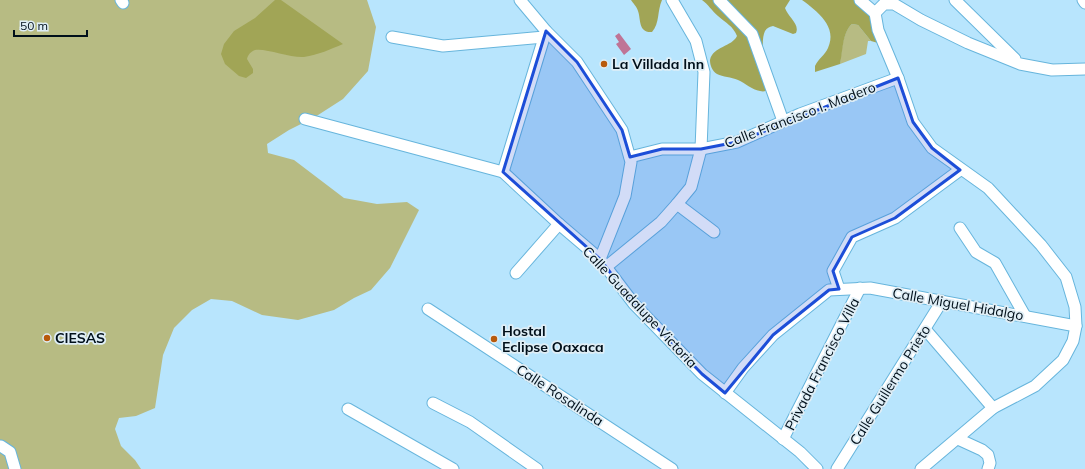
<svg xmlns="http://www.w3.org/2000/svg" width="1085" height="469" font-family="Mulish,sans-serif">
<rect width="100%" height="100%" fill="#b8e5fd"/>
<!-- green -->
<g fill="#b7bb83">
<path d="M 0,0 L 367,0 L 376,27 L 368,71 L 343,99 L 315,117 L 289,130 L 267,144 L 268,153 L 294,160 L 344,198 L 377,204 L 407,202 L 419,210 L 390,268 L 371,290 L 354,298 L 334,310 L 298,320 L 262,315 L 232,301 L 211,299 L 192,310 L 174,328 L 163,355 L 155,408 L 136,416 L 119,418 L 115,429 L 121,446 L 135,460 L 141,469 L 0,469 Z"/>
<path d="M 852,24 L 858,25 L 871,41 L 868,41 L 866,54 L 840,64 C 842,51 842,33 852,24 Z"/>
</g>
<!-- forest -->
<g fill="#a1a556">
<path d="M 275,0 L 281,0 L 343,44 C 331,49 318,55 304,57 C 290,58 266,48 255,50 C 250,52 248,55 247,59 L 253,69 L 253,73 L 246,78 L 239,76 L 225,64 L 221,54 L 224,44 L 234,31 L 255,18 Z"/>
<path d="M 631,0 L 662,0 C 657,11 660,23 652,32 C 638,33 641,19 638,11 C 637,7 633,3 631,0 Z"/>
<path d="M 702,0 L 790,0 L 785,8 C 788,17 800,24 796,33 L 793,34 L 773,26 C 769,27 767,28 765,31 C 759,43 767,76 769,89 C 766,91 764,92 760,91 C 752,90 745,83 738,80 C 731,77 723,77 717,74 C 712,71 710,65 710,60 C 713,46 732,47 737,36 C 733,26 726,23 718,16 C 712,11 708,4 702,0 Z"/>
<path d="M 802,0 L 857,0 L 875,23 L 878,43 L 871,41 L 858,25 L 852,24 C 842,33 843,51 840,64 L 815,72 L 815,66 C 818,59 825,55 828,48 C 838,27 817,11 802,0 Z"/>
</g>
<!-- water -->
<path fill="#bf7496" d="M 619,33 L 631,49 L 624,55 L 616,44 L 619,42 L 615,36 Z"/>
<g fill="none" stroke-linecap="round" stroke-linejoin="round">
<defs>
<g id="street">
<path d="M 121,0 L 123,3"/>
<path d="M 520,0 L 546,31 L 577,62 L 622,130 L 631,162 L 625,196 L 600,259"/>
<path d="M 719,0 L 752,34 L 783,121"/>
<path d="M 860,0 L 875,13"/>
<path d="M 955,0 L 1015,59"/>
<path d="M 1083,0 L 1085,3"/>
<path d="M 392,37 L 443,46 L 544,37"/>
<path d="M 305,119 L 503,172 L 559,224 L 600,259 L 634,304 L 702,374 L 800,452 L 817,469"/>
<path d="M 630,157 L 662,149 L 701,149 L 737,142 L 800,114 L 898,78"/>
<path d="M 503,172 L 546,31"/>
<path d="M 677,204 L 714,232"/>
<path d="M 960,228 L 976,252 L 995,263 L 1025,316"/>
<path d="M 606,267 L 661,222 L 677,204 L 691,187 L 701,149 L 704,72 L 696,41 L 672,0"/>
<path d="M 516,273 L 559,224"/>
<path d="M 839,289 L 833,271 L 852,237 L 895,218 L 960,170"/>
<path d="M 428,309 L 672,469"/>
<path d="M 925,329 L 993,408"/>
<path d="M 725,393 L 743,368 L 773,335 L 829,290 L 870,288 L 1076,326"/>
<path d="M 433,403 L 470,422 L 537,469"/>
<path d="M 348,409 L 453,469"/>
<path d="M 783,439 L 860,288"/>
<path d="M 958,439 L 982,450 L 988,455 L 990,463 L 988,469"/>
<path d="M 0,446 L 1,446 L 10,452 L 15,469"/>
<path d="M 837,469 L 942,301"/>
<path d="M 921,469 L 993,408 L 1035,386 L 1063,360 L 1073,341 L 1076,326 L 1075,307 L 1066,277 L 1041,245 L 988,188 L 932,148 L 913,122 L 898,78 L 878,30 L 875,13 L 884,4 L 894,4 L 921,20 L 968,43 L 1020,64 L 1052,70 L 1085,69"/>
</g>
</defs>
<!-- street casing -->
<use href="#street" stroke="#67b5dc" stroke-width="13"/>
<!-- street -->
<use href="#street" stroke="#fff" stroke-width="11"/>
</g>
<!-- marked area -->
<path fill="#1d4ed8" fill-opacity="0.2" stroke="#1d4ed8" stroke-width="3" stroke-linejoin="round" d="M 546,31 L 577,62 L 622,130 L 630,157 L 662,149 L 701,149 L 737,142 L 898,78 L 913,122 L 932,148 L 960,170 L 895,218 L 852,237 L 833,271 L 839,289 L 829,290 L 773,335 L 725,393 L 702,374 L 634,304 L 600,259 L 503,172 Z"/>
<!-- markers -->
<g fill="#b85a0c" stroke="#dfeef6" stroke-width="1.5">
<circle cx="604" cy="64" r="4"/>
<circle cx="47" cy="338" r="4"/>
<circle cx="494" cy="339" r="4"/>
</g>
<g text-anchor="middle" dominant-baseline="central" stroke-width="3.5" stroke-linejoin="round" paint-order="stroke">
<!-- poi labels -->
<g font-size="14" font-weight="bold" fill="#000f1a" stroke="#dfeef6" text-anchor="start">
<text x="612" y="64">La Villada Inn</text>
<text x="502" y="331">Hostal<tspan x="502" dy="16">Eclipse Oaxaca</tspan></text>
<text x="55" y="338">CIESAS</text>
</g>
<!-- street labels -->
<g font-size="14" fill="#000f1a" stroke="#dfeef6">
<text transform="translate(800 115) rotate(-21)">Calle Francisco I. Madero</text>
<text transform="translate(958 304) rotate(10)">Calle Miguel Hidalgo</text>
<text transform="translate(640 307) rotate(47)">Calle Guadalupe Victoria</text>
<text transform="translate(822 364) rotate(-63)">Privada Francisco Villa</text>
<text transform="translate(890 385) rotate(-58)">Calle Guillermo Prieto</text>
<text transform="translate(560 395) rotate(33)">Calle Rosalinda</text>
</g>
</g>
<!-- scale -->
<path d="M14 30v6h73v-6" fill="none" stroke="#000f1a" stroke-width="2"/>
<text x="20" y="30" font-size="12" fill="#000f1a" stroke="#dfeef6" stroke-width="3" paint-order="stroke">50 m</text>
</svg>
